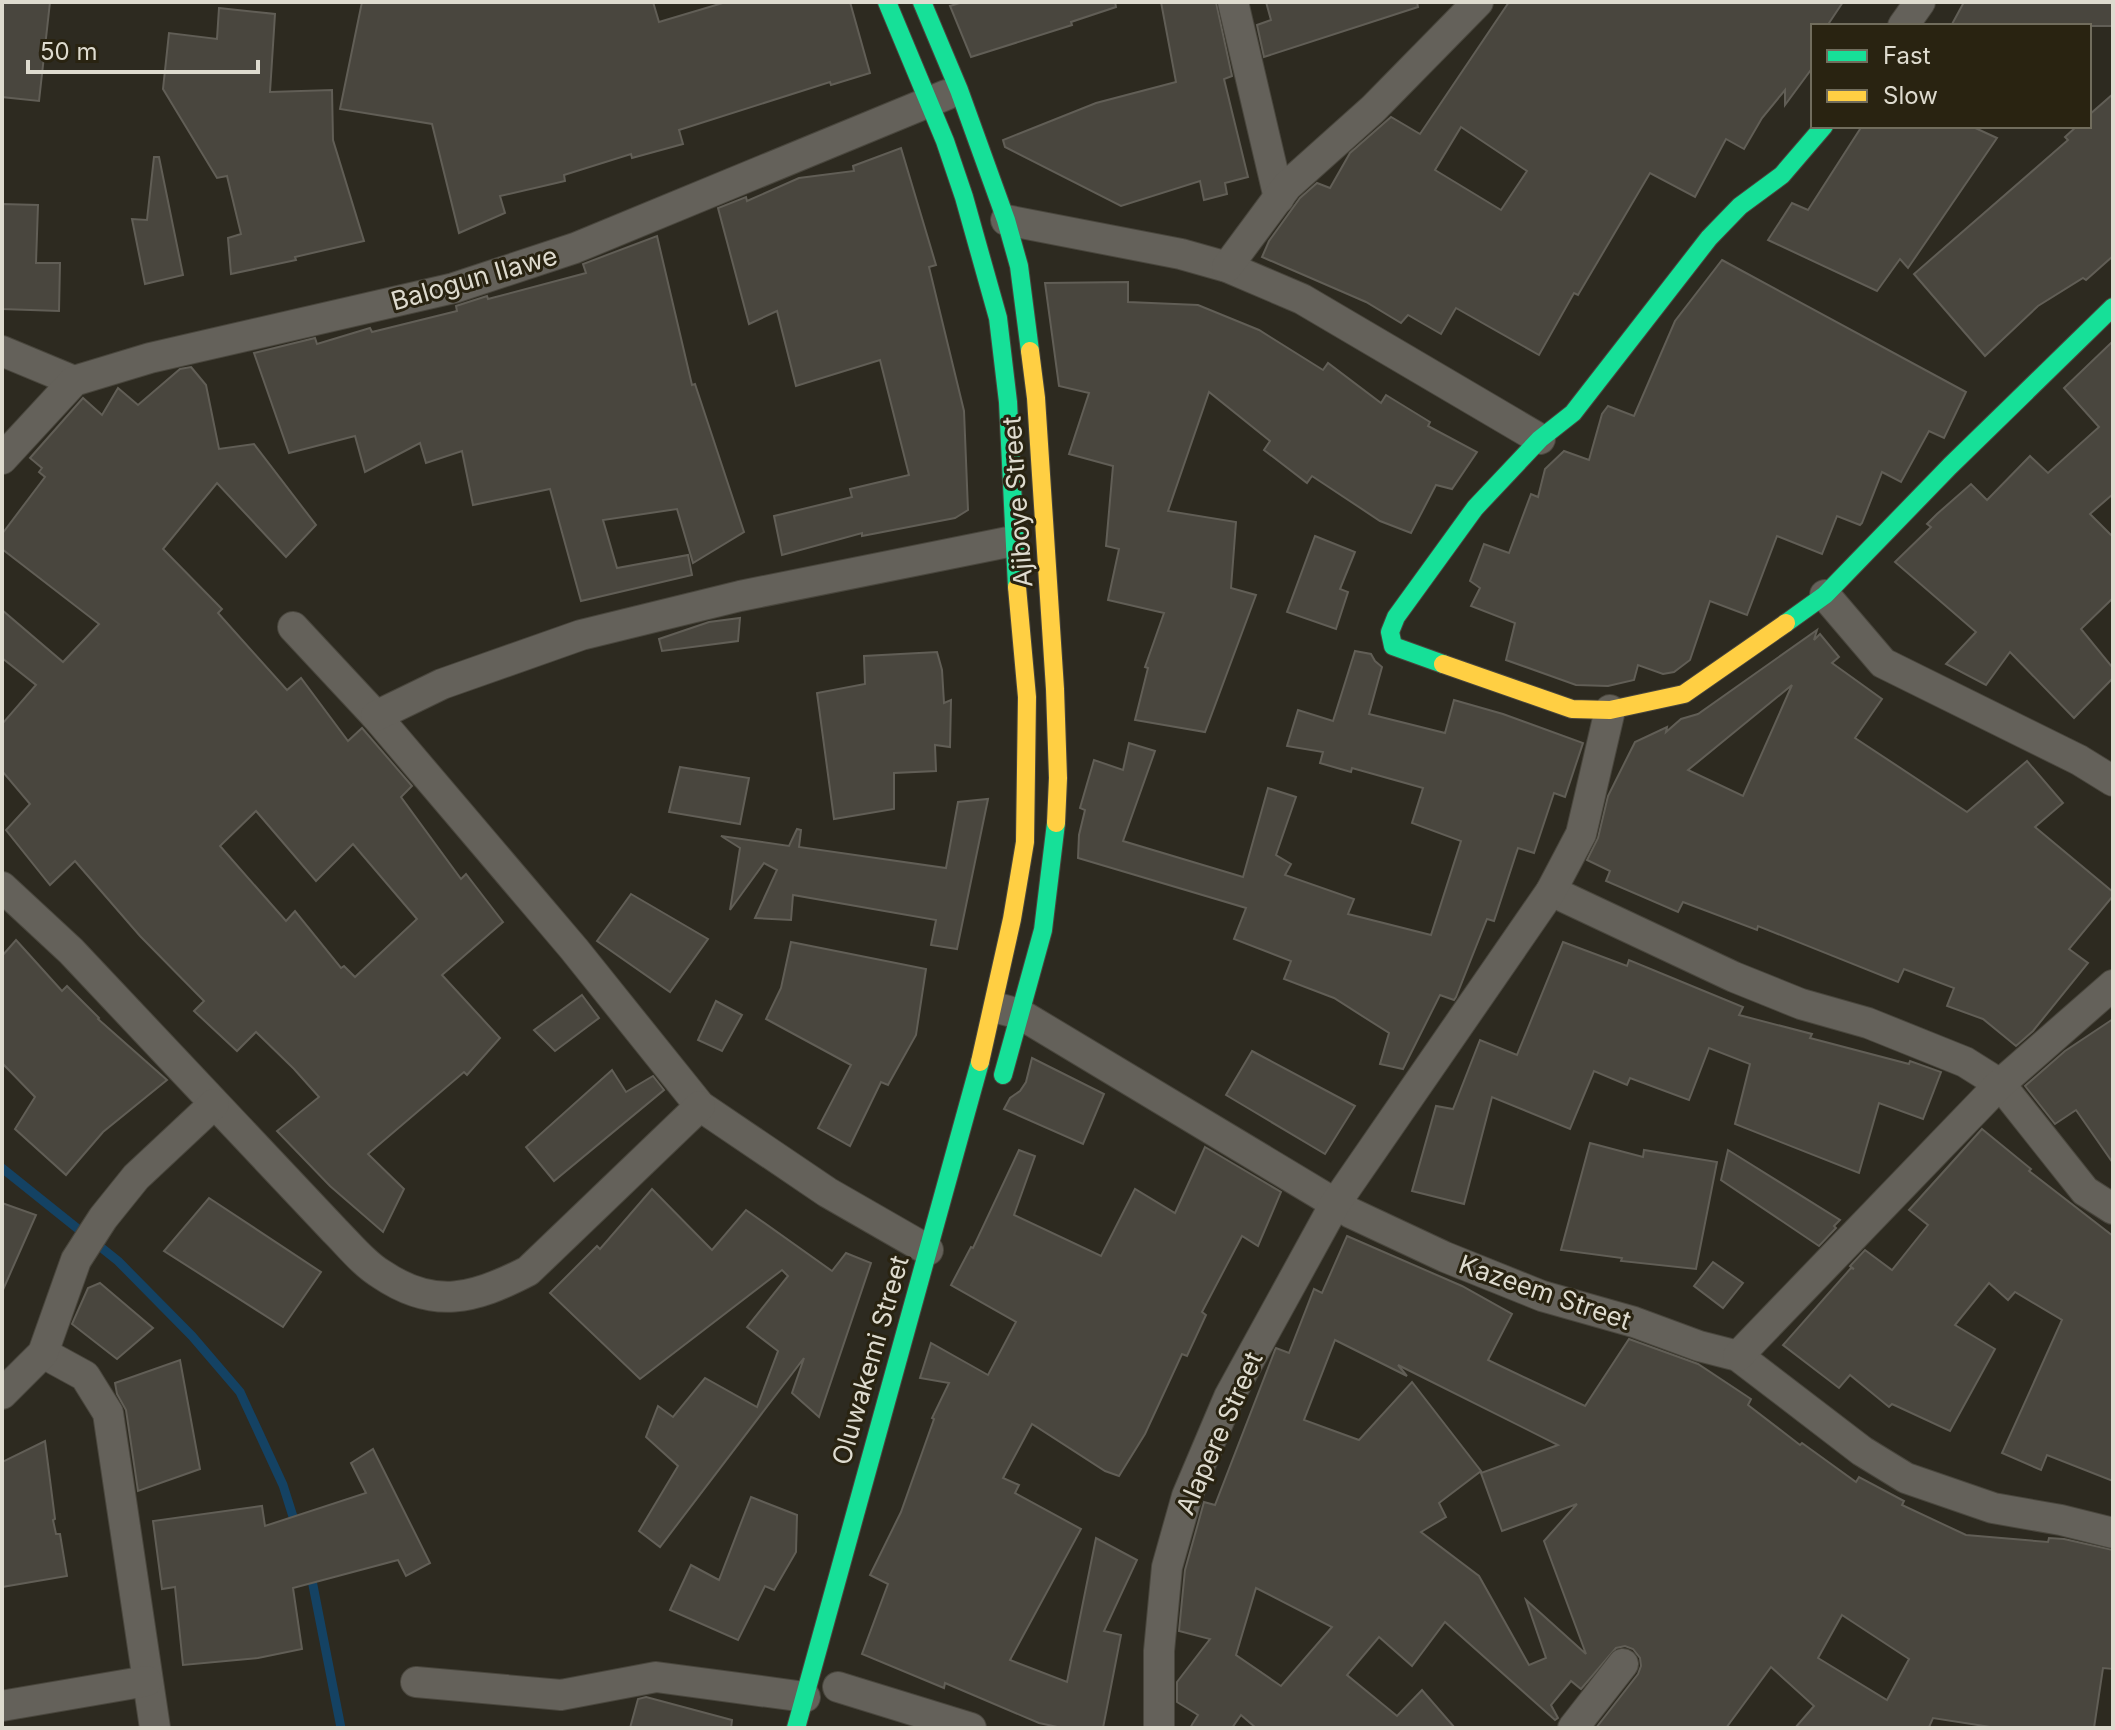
<svg xmlns="http://www.w3.org/2000/svg" width="2115" height="1730" font-family="Inter,sans-serif">
<rect width="100%" height="100%" fill="#2d2a20"/>
<g fill="none" stroke-linecap="round" stroke-linejoin="round">
<!-- stream -->
<g stroke="#144263" stroke-width="9">
<path d="M 2,1168 L 118,1261 L 192,1336 L 240,1392 L 283,1485 L 296,1526"/>
<path d="M 310,1570 L 341,1728"/>
</g>
</g>
<!-- building -->
<g fill="#49463e" stroke="#615e56" stroke-width="2" fill-rule="evenodd">
<path d="M 2,2 L 50,2 L 39,101 L 2,97 Z"/>
<path d="M 362,2 L 653,2 L 659,22 L 726,2 L 850,2 L 870,73 L 831,85 L 830,82 L 679,130 L 683,144 L 632,158 L 631,154 L 564,175 L 565,181 L 500,196 L 505,213 L 459,233 L 432,124 L 340,109 Z"/>
<path d="M 963,2 L 1115,2 L 1116,7 L 1071,22 L 1072,25 L 971,57 L 950,6 Z"/>
<path d="M 1161,2 L 1216,2 L 1232,76 L 1224,79 L 1248,177 L 1225,183 L 1227,194 L 1204,200 L 1200,181 L 1121,206 L 1005,147 L 1003,140 L 1096,103 L 1176,82 Z"/>
<path d="M 1266,2 L 1417,2 L 1418,7 L 1264,57 L 1257,25 L 1271,20 Z"/>
<path d="M 1509,2 L 1843,2 L 1827,26 L 1813,26 L 1813,67 L 1785,105 L 1785,90 L 1762,118 L 1744,149 L 1726,139 L 1695,197 L 1650,173 L 1578,295 L 1574,293 L 1539,355 L 1456,308 L 1441,334 L 1408,315 L 1401,323 L 1366,302 L 1262,257 L 1269,241 L 1300,198 L 1317,183 L 1330,188 L 1350,153 L 1391,117 L 1420,134 ZM 1461,127 L 1527,171 L 1501,210 L 1435,170 Z"/>
<path d="M 1964,2 L 2113,2 L 2113,26 L 1951,26 Z"/>
<path d="M 219,8 L 275,14 L 270,92 L 332,90 L 333,140 L 364,241 L 295,257 L 296,260 L 231,274 L 228,238 L 241,234 L 227,176 L 217,178 L 163,89 L 169,33 L 217,39 Z"/>
<path d="M 2113,94 L 2113,256 L 2086,280 L 2083,278 L 2038,306 L 1985,356 L 1914,274 L 2068,140 L 2065,137 L 2077,126 L 2089,126 L 2089,115 Z"/>
<path d="M 1862,126 L 1971,126 L 1997,138 L 1908,268 L 1900,259 L 1877,291 L 1768,240 L 1792,203 L 1808,210 Z"/>
<path d="M 901,148 L 936,265 L 929,267 L 964,411 L 968,510 L 955,518 L 862,536 L 862,533 L 782,555 L 774,516 L 852,497 L 850,489 L 909,475 L 880,360 L 796,386 L 777,311 L 749,324 L 718,208 L 746,197 L 747,201 L 799,178 L 854,171 L 853,166 Z"/>
<path d="M 154,157 L 159,157 L 183,275 L 145,284 L 132,219 L 147,220 Z"/>
<path d="M 2,204 L 38,205 L 36,263 L 60,263 L 59,311 L 2,309 Z"/>
<path d="M 657,236 L 692,385 L 695,384 L 744,532 L 693,563 L 677,509 L 603,520 L 617,568 L 688,555 L 692,575 L 581,601 L 550,489 L 473,505 L 462,451 L 426,463 L 420,443 L 365,472 L 355,436 L 289,453 L 254,353 L 315,338 L 317,344 L 370,328 L 372,332 L 457,311 L 456,306 L 487,296 L 488,299 L 586,273 L 583,264 Z"/>
<path d="M 1722,260 L 1966,392 L 1944,438 L 1929,431 L 1901,482 L 1882,472 L 1862,523 L 1860,525 L 1837,516 L 1822,554 L 1777,536 L 1747,615 L 1710,601 L 1690,660 L 1674,672 L 1663,674 L 1638,665 L 1634,680 L 1608,686 L 1576,685 L 1506,660 L 1515,623 L 1471,606 L 1480,588 L 1470,581 L 1484,544 L 1509,553 L 1531,494 L 1538,497 L 1545,469 L 1564,451 L 1589,460 L 1602,414 L 1608,406 L 1634,416 L 1675,321 Z"/>
<path d="M 1128,282 L 1128,302 L 1198,305 L 1259,330 L 1323,370 L 1328,363 L 1381,403 L 1386,395 L 1430,422 L 1428,426 L 1477,452 L 1452,489 L 1436,485 L 1411,533 L 1380,521 L 1312,476 L 1307,483 L 1264,450 L 1270,441 L 1209,392 L 1168,511 L 1236,522 L 1231,588 L 1256,595 L 1205,732 L 1135,720 L 1148,668 L 1145,667 L 1164,613 L 1108,600 L 1119,549 L 1106,546 L 1113,466 L 1069,454 L 1089,393 L 1059,386 L 1045,283 Z"/>
<path d="M 2113,341 L 2113,494 L 2090,514 L 2113,537 L 2113,598 L 2081,629 L 2113,668 L 2113,678 L 2074,718 L 2010,652 L 1986,685 L 1946,664 L 1976,632 L 1895,562 L 1931,527 L 1927,524 L 1937,514 L 1971,484 L 1987,500 L 2030,456 L 2048,473 L 2099,427 L 2064,388 Z"/>
<path d="M 191,367 L 206,385 L 219,449 L 254,444 L 316,525 L 286,557 L 217,483 L 163,549 L 222,609 L 218,613 L 287,690 L 301,678 L 348,741 L 362,728 L 412,786 L 401,797 L 461,879 L 466,874 L 503,922 L 442,975 L 500,1038 L 467,1075 L 464,1072 L 368,1154 L 404,1189 L 383,1232 L 330,1186 L 277,1131 L 319,1097 L 294,1069 L 256,1032 L 237,1051 L 194,1011 L 204,1001 L 140,936 L 75,861 L 50,885 L 6,830 L 30,804 L 2,771 L 2,724 L 36,685 L 2,658 L 2,610 L 63,662 L 99,624 L 2,549 L 2,534 L 45,477 L 39,472 L 42,468 L 30,458 L 83,398 L 102,415 L 118,388 L 138,405 L 180,369 ZM 256,811 L 316,881 L 353,844 L 417,919 L 355,977 L 344,966 L 341,968 L 295,911 L 286,921 L 220,846 Z"/>
<path d="M 1315,536 L 1355,552 L 1340,589 L 1348,592 L 1336,629 L 1287,612 Z"/>
<path d="M 740,618 L 738,641 L 662,651 L 659,639 L 709,622 Z"/>
<path d="M 1817,630 L 1814,640 L 1820,634 L 1839,657 L 1832,663 L 1882,699 L 1855,738 L 1967,812 L 2027,761 L 2063,803 L 2035,827 L 2113,892 L 2113,896 L 2069,949 L 2088,963 L 2033,1031 L 2016,1046 L 1983,1019 L 1947,1006 L 1954,988 L 1904,969 L 1898,982 L 1758,926 L 1757,930 L 1683,902 L 1678,912 L 1606,881 L 1610,871 L 1587,860 L 1598,838 L 1608,796 L 1635,742 L 1667,727 L 1666,732 L 1681,719 L 1698,714 ZM 1792,685 L 1743,796 L 1688,770 Z"/>
<path d="M 1355,651 L 1371,654 L 1375,661 L 1382,667 L 1369,714 L 1445,733 L 1454,700 L 1503,714 L 1583,743 L 1565,797 L 1554,793 L 1534,853 L 1518,848 L 1494,921 L 1487,919 L 1456,997 L 1454,1000 L 1440,995 L 1403,1069 L 1380,1064 L 1389,1033 L 1334,998 L 1284,979 L 1291,961 L 1234,939 L 1246,908 L 1078,858 L 1079,835 L 1085,810 L 1080,808 L 1094,760 L 1123,770 L 1129,743 L 1155,751 L 1123,841 L 1243,877 L 1268,788 L 1296,797 L 1276,855 L 1291,864 L 1285,875 L 1354,899 L 1348,914 L 1431,935 L 1461,841 L 1412,823 L 1423,788 L 1352,768 L 1351,772 L 1320,763 L 1323,752 L 1287,746 L 1298,710 L 1333,721 Z"/>
<path d="M 937,652 L 942,670 L 944,703 L 951,700 L 950,747 L 935,745 L 936,771 L 894,773 L 894,809 L 834,819 L 817,693 L 865,684 L 864,656 Z"/>
<path d="M 680,767 L 749,778 L 740,824 L 669,812 Z"/>
<path d="M 988,799 L 957,949 L 931,945 L 936,920 L 793,895 L 791,920 L 755,918 L 777,870 L 764,863 L 730,910 L 740,848 L 721,836 L 789,846 L 797,829 L 801,830 L 799,847 L 946,868 L 958,802 Z"/>
<path d="M 631,894 L 708,939 L 670,992 L 597,941 Z"/>
<path d="M 16,940 L 62,991 L 67,986 L 99,1018 L 98,1019 L 167,1080 L 103,1132 L 66,1175 L 15,1129 L 35,1097 L 2,1063 L 2,956 Z"/>
<path d="M 791,942 L 926,969 L 916,1035 L 888,1085 L 881,1082 L 850,1146 L 818,1128 L 851,1065 L 766,1019 L 781,988 Z"/>
<path d="M 1563,942 L 1627,966 L 1629,960 L 1670,977 L 1743,1007 L 1739,1015 L 1812,1034 L 1810,1038 L 1909,1064 L 1910,1061 L 1941,1072 L 1923,1119 L 1879,1103 L 1859,1173 L 1735,1124 L 1750,1064 L 1709,1048 L 1689,1100 L 1630,1078 L 1627,1085 L 1594,1071 L 1570,1129 L 1492,1097 L 1464,1204 L 1412,1191 L 1436,1106 L 1453,1109 L 1480,1040 L 1517,1055 Z"/>
<path d="M 582,995 L 599,1018 L 555,1051 L 534,1030 Z"/>
<path d="M 716,1001 L 742,1015 L 722,1051 L 698,1040 Z"/>
<path d="M 2113,1019 L 2113,1163 L 2076,1110 L 2055,1124 L 2025,1086 L 2065,1051 Z"/>
<path d="M 1252,1051 L 1355,1106 L 1325,1154 L 1226,1095 Z"/>
<path d="M 1032,1058 L 1104,1094 L 1083,1144 L 1004,1109 L 1010,1098 L 1020,1091 L 1026,1082 Z"/>
<path d="M 612,1070 L 626,1092 L 653,1076 L 664,1090 L 554,1181 L 526,1147 Z"/>
<path d="M 1982,1129 L 2031,1169 L 2029,1171 L 2113,1236 L 2113,1481 L 2047,1455 L 2041,1470 L 2002,1453 L 2062,1320 L 2015,1292 L 2008,1300 L 1989,1283 L 1955,1325 L 1995,1349 L 1950,1431 L 1892,1404 L 1889,1407 L 1850,1375 L 1839,1388 L 1783,1345 L 1851,1268 L 1854,1269 L 1850,1266 L 1865,1250 L 1892,1270 L 1928,1225 L 1909,1210 Z"/>
<path d="M 1590,1143 L 1643,1157 L 1644,1150 L 1717,1162 L 1696,1269 L 1621,1261 L 1622,1258 L 1561,1250 Z"/>
<path d="M 1205,1147 L 1281,1192 L 1258,1246 L 1242,1236 L 1202,1312 L 1206,1315 L 1187,1356 L 1182,1354 L 1145,1434 L 1119,1476 L 1105,1471 L 1032,1424 L 1003,1478 L 1019,1485 L 1015,1493 L 1081,1529 L 1010,1660 L 1067,1682 L 1096,1538 L 1137,1560 L 1104,1631 L 1121,1635 L 1103,1728 L 1062,1728 L 1039,1723 L 945,1683 L 944,1688 L 862,1654 L 888,1584 L 870,1575 L 901,1512 L 934,1419 L 932,1418 L 949,1383 L 920,1378 L 931,1343 L 988,1375 L 1016,1322 L 951,1285 L 971,1247 L 973,1248 L 1019,1150 L 1035,1156 L 1014,1215 L 1101,1256 L 1135,1189 L 1175,1213 Z"/>
<path d="M 1728,1150 L 1840,1220 L 1834,1226 L 1836,1228 L 1819,1246 L 1721,1180 Z"/>
<path d="M 652,1189 L 712,1250 L 746,1210 L 832,1271 L 846,1253 L 871,1263 L 819,1417 L 792,1393 L 804,1358 L 660,1547 L 639,1531 L 678,1466 L 646,1437 L 658,1406 L 673,1417 L 705,1378 L 757,1407 L 778,1351 L 747,1327 L 788,1276 L 782,1270 L 640,1379 L 550,1293 L 597,1246 L 600,1249 Z"/>
<path d="M 209,1198 L 321,1272 L 283,1327 L 164,1251 Z"/>
<path d="M 2,1203 L 36,1215 L 2,1292 Z"/>
<path d="M 1347,1236 L 1462,1286 L 1512,1314 L 1488,1360 L 1585,1406 L 1629,1339 L 1698,1364 L 1751,1399 L 1748,1405 L 1800,1445 L 1802,1443 L 1856,1482 L 1859,1477 L 1904,1501 L 1902,1505 L 1966,1535 L 2048,1542 L 2049,1538 L 2064,1539 L 2113,1550 L 2113,1669 L 2103,1668 L 2094,1728 L 1997,1728 L 1933,1718 L 1929,1727 L 1931,1728 L 1795,1728 L 1814,1706 L 1771,1667 L 1726,1728 L 1596,1728 L 1638,1674 L 1641,1666 L 1640,1658 L 1633,1649 L 1625,1646 L 1616,1648 L 1581,1689 L 1571,1681 L 1551,1705 L 1558,1718 L 1555,1720 L 1445,1622 L 1412,1666 L 1379,1637 L 1347,1675 L 1397,1716 L 1422,1690 L 1455,1728 L 1256,1728 L 1241,1715 L 1232,1728 L 1190,1728 L 1198,1715 L 1177,1702 L 1177,1682 L 1210,1639 L 1179,1631 L 1185,1570 L 1204,1502 L 1215,1505 L 1275,1350 L 1276,1348 L 1289,1353 L 1314,1289 L 1322,1293 ZM 1335,1340 L 1407,1376 L 1398,1365 L 1558,1445 L 1481,1473 L 1502,1531 L 1577,1504 L 1544,1541 L 1586,1654 L 1526,1600 L 1546,1658 L 1529,1665 L 1479,1576 L 1421,1532 L 1446,1517 L 1439,1503 L 1481,1471 L 1412,1382 L 1359,1440 L 1304,1420 ZM 1256,1588 L 1332,1627 L 1281,1686 L 1236,1655 ZM 1842,1615 L 1909,1659 L 1887,1700 L 1818,1658 Z"/>
<path d="M 1713,1262 L 1743,1283 L 1723,1308 L 1694,1286 Z"/>
<path d="M 100,1283 L 153,1328 L 117,1359 L 72,1324 L 88,1288 Z"/>
<path d="M 180,1360 L 200,1469 L 138,1491 L 126,1410 L 117,1394 L 115,1383 Z"/>
<path d="M 45,1441 L 55,1519 L 53,1520 L 56,1534 L 60,1534 L 67,1576 L 2,1587 L 2,1462 Z"/>
<path d="M 373,1449 L 430,1563 L 406,1576 L 398,1560 L 293,1588 L 302,1649 L 258,1658 L 183,1665 L 175,1587 L 162,1589 L 153,1521 L 262,1506 L 265,1526 L 366,1493 L 351,1463 Z"/>
<path d="M 751,1497 L 797,1515 L 796,1552 L 774,1590 L 765,1586 L 738,1640 L 670,1610 L 691,1565 L 719,1580 Z"/>
<path d="M 646,1697 L 732,1720 L 731,1728 L 630,1728 L 638,1699 Z"/>
</g>
<g fill="none" stroke-linecap="round" stroke-linejoin="round">
<defs>
<g id="street">
<path d="M 1233,2 L 1279,198"/>
<path d="M 1903,26 L 1920,2"/>
<path d="M 1006,220 L 1181,254 L 1227,267 L 1302,299 L 1540,439"/>
<path d="M 1227,267 L 1287,186 L 1373,109 L 1478,2"/>
<path d="M 2,351 L 74,381"/>
<path d="M 2,459 L 74,381 L 150,358 L 454,288 L 575,248 L 946,95"/>
<path d="M 1825,595 L 1883,663 L 2079,760 L 2113,781"/>
<path d="M 293,627 L 376,716 L 574,949 L 700,1106 L 827,1192 L 928,1250"/>
<path d="M 376,716 L 442,684 L 581,635 L 740,596 L 1013,541"/>
<path d="M 2,887 L 71,951 L 335,1231 C 349,1245 364,1264 381,1274 C 434,1310 474,1299 528,1271 L 700,1106"/>
<path d="M 1551,891 L 1734,977 L 1801,1004 L 1868,1023 L 1965,1062 L 2000,1084 L 2085,1191 L 2113,1209"/>
<path d="M 1001,1009 L 1020,1014 L 1351,1213 L 1445,1257 L 1542,1296 L 1634,1322 L 1699,1346 L 1738,1356 L 1862,1451 L 1906,1478 L 1993,1508 L 2061,1520 L 2113,1533"/>
<path d="M 43,1353 L 85,1376 L 108,1413 L 155,1728"/>
<path d="M 1738,1356 L 2000,1084 L 2113,985"/>
<path d="M 2,1394 L 43,1353 L 76,1260 L 103,1218 L 136,1177 L 214,1104"/>
<path d="M 416,1682 L 561,1695 L 656,1677 L 805,1697"/>
<path d="M 838,1687 L 971,1728"/>
<path d="M 2,1706 L 147,1681"/>
<path d="M 1159,1728 L 1159,1651 L 1167,1567 L 1187,1496 L 1229,1397 L 1335,1204 L 1551,891 L 1581,834 L 1610,710"/>
<path d="M 1573,1728 L 1623,1664"/>
</g>
<g id="fast">
<path d="M 887,2 L 945,141 L 964,197 L 998,318 L 1008,402 L 1017,587"/>
<path d="M 922,2 L 959,90 L 1006,220 L 1019,266 L 1030,351"/>
<path d="M 1786,623 L 1825,595 L 1950,466 L 2113,307"/>
<path d="M 1443,664 L 1393,646 L 1390,632 L 1396,617 L 1475,508 L 1540,439 L 1573,413 L 1709,238 L 1740,206 L 1782,175 L 1824,126"/>
<path d="M 1003,1075 L 1043,930 L 1056,823"/>
<path d="M 796,1728 L 980,1062"/>
</g>
<g id="slow">
<path d="M 1030,351 L 1036,398 L 1055,689 L 1058,778 L 1056,823"/>
<path d="M 1443,664 L 1572,709 L 1610,710 L 1684,694 L 1786,623"/>
<path d="M 980,1062 L 1012,919 L 1025,842 L 1027,697 L 1017,587"/>
</g>
</defs>
<!-- street casing -->
<use href="#street" stroke="#49463d" stroke-width="32"/>
<!-- fast casing -->
<use href="#fast" stroke="#49463d" stroke-width="20"/>
<!-- slow casing -->
<use href="#slow" stroke="#49463d" stroke-width="20"/>
<!-- street -->
<use href="#street" stroke="#64615a" stroke-width="30"/>
<!-- fast -->
<use href="#fast" stroke="#16e098" stroke-width="18"/>
<!-- slow -->
<use href="#slow" stroke="#ffcf43" stroke-width="18"/>
</g>
<g text-anchor="middle" dominant-baseline="central" stroke-width="6" stroke-linejoin="round" paint-order="stroke">
<!-- street labels -->
<g font-size="26" fill="#dedbcf" stroke="#292311">
<text transform="translate(474 278) rotate(-16)">Balogun Ilawe</text>
<text transform="translate(1017 502) rotate(-94)">Ajiboye Street</text>
<text transform="translate(1545 1292) rotate(19)">Kazeem Street</text>
<text transform="translate(870 1360) rotate(-74)">Oluwakemi Street</text>
<text transform="translate(1219 1433) rotate(-66)">Alapere Street</text>
</g>
</g>
<!-- border -->
<rect width="2115" height="1730" fill="none" stroke="#dedbcf" stroke-width="8"/>
<!-- legend -->
<rect x="1811" y="24" width="280" height="104" fill="#292311" stroke="#716d5d" stroke-width="2"/>
<rect x="1827" y="50" width="40" height="12" fill="#16e098" stroke="#716d5d" stroke-width="2"/>
<text x="1883" y="64" font-size="24" fill="#dedbcf">Fast</text>
<rect x="1827" y="90" width="40" height="12" fill="#ffcf43" stroke="#716d5d" stroke-width="2"/>
<text x="1883" y="104" font-size="24" fill="#dedbcf">Slow</text>
<!-- scale -->
<path d="M28 60v12h230v-12" fill="none" stroke="#dedbcf" stroke-width="4"/>
<text x="40" y="60" font-size="24" fill="#dedbcf" stroke="#292311" stroke-width="6" paint-order="stroke">50 m</text>
</svg>
